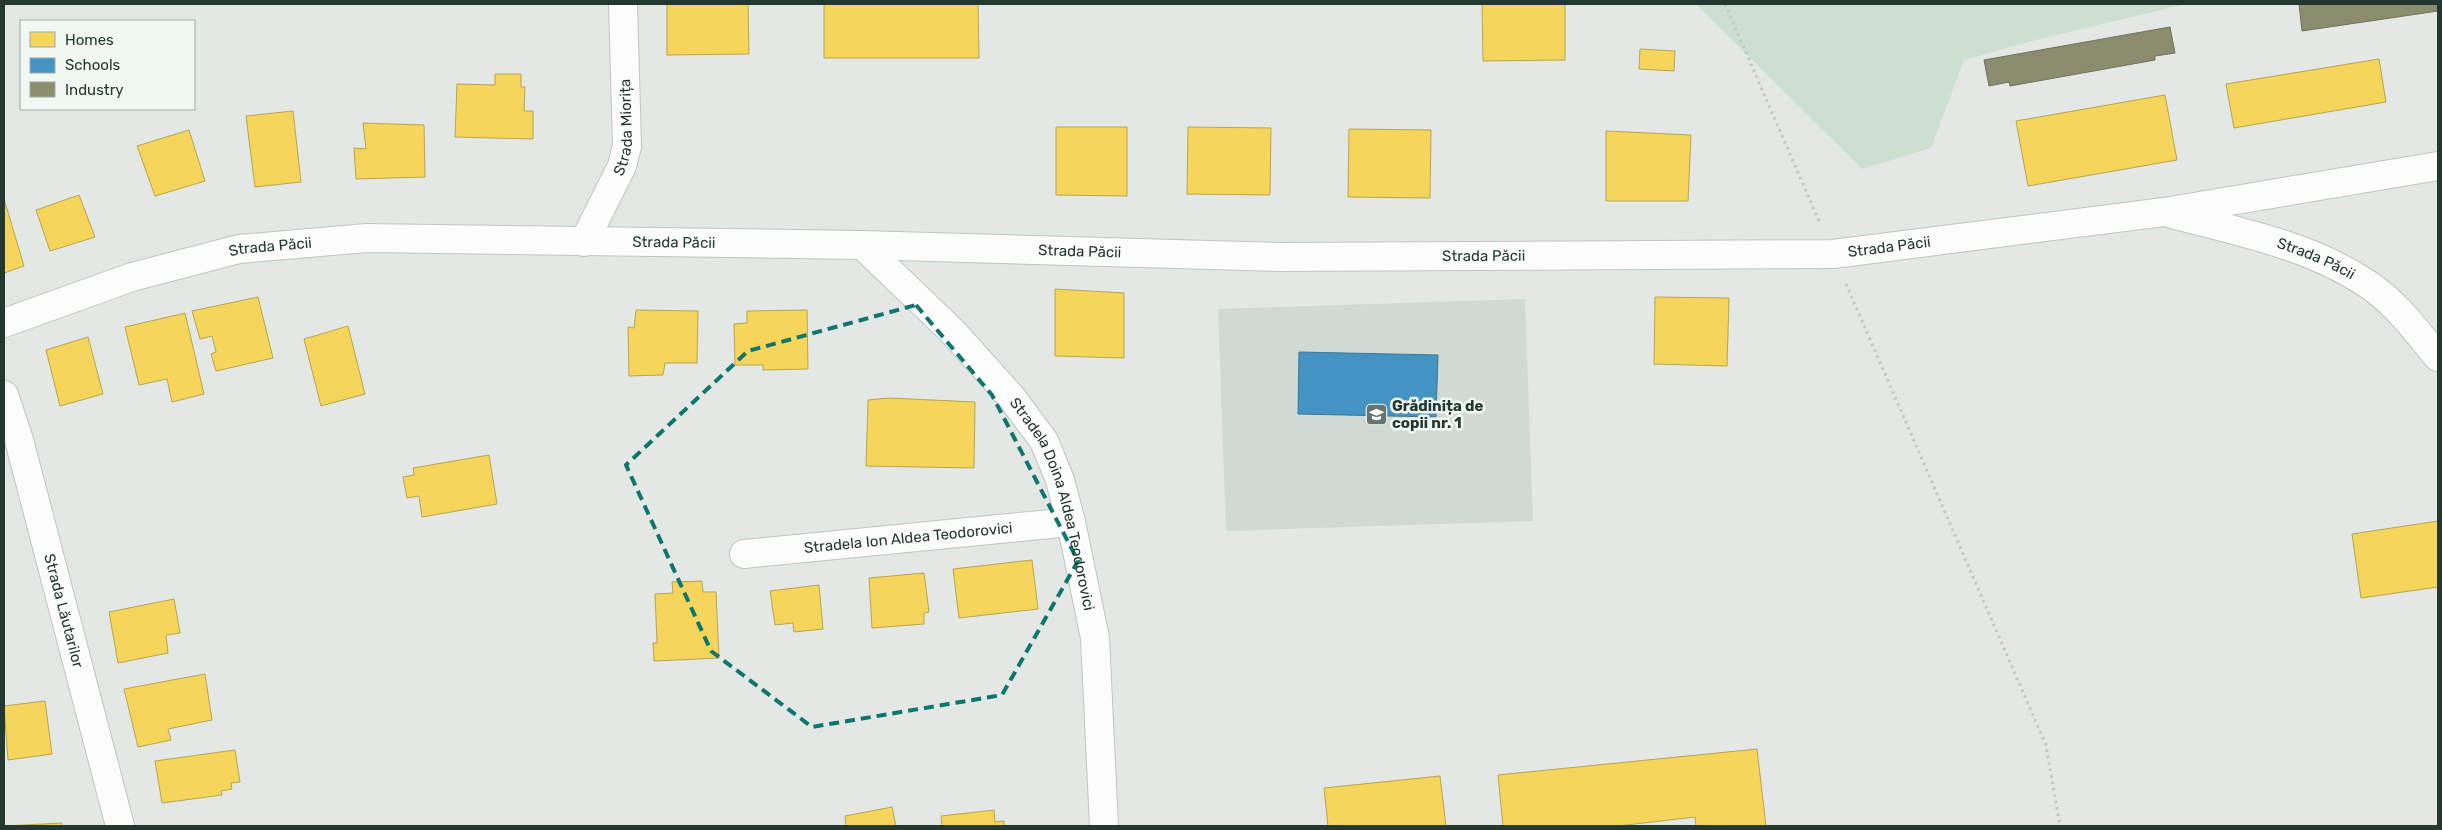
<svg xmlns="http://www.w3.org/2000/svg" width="2442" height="830" font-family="Rubik,sans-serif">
<rect width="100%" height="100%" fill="#e3e8e5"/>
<!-- built -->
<path fill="#d1d9d4" d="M 1525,299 L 1533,521 L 1226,531 L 1218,309 Z"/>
<!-- green -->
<path fill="#cde0d0" d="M 1696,4 L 2186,4 L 2036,40 L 1964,60 L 1931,148 L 1862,169 Z"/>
<!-- homes -->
<g fill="#f6d55c" stroke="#b7a64e">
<path d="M 667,4 L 748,4 L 749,54 L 667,55 Z"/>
<path d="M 824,4 L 978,4 L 979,58 L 824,58 Z"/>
<path d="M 1482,4 L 1565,4 L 1565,60 L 1483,61 Z"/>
<path d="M 1640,49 L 1675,51 L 1674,71 L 1639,69 Z"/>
<path d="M 2379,59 L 2386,102 L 2234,128 L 2226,84 Z"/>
<path d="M 495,74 L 521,74 L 521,87 L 525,87 L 524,111 L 533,111 L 533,139 L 455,137 L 457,84 L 495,85 Z"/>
<path d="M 2165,95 L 2177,160 L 2028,186 L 2016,121 Z"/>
<path d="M 293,111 L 301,182 L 255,187 L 246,116 Z"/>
<path d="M 363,123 L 424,125 L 425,177 L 356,179 L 354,148 L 366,149 Z"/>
<path d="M 1056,127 L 1127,127 L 1127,196 L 1056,195 Z"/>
<path d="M 1188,127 L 1271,128 L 1270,195 L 1187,194 Z"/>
<path d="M 1349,129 L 1431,130 L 1430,198 L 1348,197 Z"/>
<path d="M 189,130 L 205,181 L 155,196 L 137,146 Z"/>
<path d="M 1606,131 L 1691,135 L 1688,201 L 1606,201 Z"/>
<path d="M 79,195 L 95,237 L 50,251 L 36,210 Z"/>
<path d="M 4,199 L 24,266 L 4,273 Z"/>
<path d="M 1055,289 L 1124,293 L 1124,358 L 1055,356 Z"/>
<path d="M 258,297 L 273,358 L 216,371 L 211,354 L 216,352 L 212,336 L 200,339 L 192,311 Z"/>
<path d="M 1655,297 L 1729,298 L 1727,366 L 1654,364 Z"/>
<path d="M 636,310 L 698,311 L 697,363 L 665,363 L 663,375 L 629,376 L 628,327 L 634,328 Z"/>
<path d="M 807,310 L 808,369 L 763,370 L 763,365 L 735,365 L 734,324 L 747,323 L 747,311 Z"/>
<path d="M 185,313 L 204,394 L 172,402 L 167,379 L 139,385 L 125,327 Z"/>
<path d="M 348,326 L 365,394 L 321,406 L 304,339 Z"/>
<path d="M 88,337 L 103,394 L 60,406 L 46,350 Z"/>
<path d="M 889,398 L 975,402 L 974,468 L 866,466 L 868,400 Z"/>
<path d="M 489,455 L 497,504 L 422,517 L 419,496 L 407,498 L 403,477 L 414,475 L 413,468 Z"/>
<path d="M 2438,521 L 2438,587 L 2361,598 L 2352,534 Z"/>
<path d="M 1032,560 L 1038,609 L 959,618 L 953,569 Z"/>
<path d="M 924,573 L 929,612 L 924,613 L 924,624 L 872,628 L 869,578 Z"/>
<path d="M 702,581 L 703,592 L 716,592 L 719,658 L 654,661 L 653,643 L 657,643 L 655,594 L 673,593 L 672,582 Z"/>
<path d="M 819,585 L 823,629 L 794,632 L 793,623 L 775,625 L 770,591 Z"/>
<path d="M 174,599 L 180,633 L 166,635 L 168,653 L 118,663 L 109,612 Z"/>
<path d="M 205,674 L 212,720 L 168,729 L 171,740 L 138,747 L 124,689 Z"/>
<path d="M 45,701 L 52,754 L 8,760 L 4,706 Z"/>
<path d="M 1757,749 L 1766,826 L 1696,826 L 1695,817 L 1618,826 L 1503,826 L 1498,775 Z"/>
<path d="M 235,750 L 240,782 L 231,783 L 232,789 L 221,791 L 222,795 L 162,803 L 155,761 Z"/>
<path d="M 1440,776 L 1446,826 L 1328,826 L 1324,788 Z"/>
<path d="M 892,807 L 896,826 L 846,826 L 845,816 Z"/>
<path d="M 994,810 L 995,822 L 1004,821 L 1004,826 L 942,826 L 941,816 Z"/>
<path d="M 62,823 L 62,826 L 4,826 Z"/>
</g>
<!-- schools -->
<path fill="#4393c3" stroke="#397897" d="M 1299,352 L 1438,355 L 1436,417 L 1298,414 Z"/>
<!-- industry -->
<g fill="#8c8c6e" stroke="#6c735b">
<path d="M 2299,4 L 2438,4 L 2438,11 L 2302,31 Z"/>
<path d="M 2170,27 L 2175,53 L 2155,56 L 2155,60 L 2010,86 L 2009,82 L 1989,86 L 1984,60 Z"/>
</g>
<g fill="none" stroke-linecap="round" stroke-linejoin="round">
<defs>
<g id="street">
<path id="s1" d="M 2172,214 C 2239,232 2310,245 2369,285 C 2396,303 2417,332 2438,357"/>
<path id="s2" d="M 584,242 L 622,166 L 627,146 L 623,4"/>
<path id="s3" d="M 862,245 L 953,332 L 1012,398 L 1044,441 L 1060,480 L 1071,522 L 1095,638 L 1104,826"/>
<path id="s4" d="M 4,323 L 132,277 L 239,249 L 367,238 L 862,245 L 1280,257 L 1833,254 L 2164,212 L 2438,166"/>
<path id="s5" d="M 4,395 L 19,440 L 120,826"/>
<path id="s6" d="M 744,554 L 1071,522"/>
</g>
</defs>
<!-- street casing -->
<use href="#street" stroke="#c0c5c2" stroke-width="30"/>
<!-- path -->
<g stroke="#c0c8c4" stroke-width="3" stroke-dasharray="2.5 4" stroke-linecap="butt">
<path d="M 1725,4 L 1819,221"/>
<path d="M 1846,284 L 2046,745 L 2060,826"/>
</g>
<!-- street -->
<use href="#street" stroke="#fbfcfb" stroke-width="28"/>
</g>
<!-- marked area -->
<path fill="none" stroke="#0f766e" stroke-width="4" stroke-dasharray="10 6" stroke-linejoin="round" d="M 916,305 L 992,395 L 1078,561 L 1002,695 L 812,727 L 711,651 L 626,465 L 748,351 Z"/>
<!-- icons -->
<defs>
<symbol id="school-square" viewBox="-11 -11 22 22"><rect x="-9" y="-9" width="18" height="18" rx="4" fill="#66766f" stroke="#f1f7f3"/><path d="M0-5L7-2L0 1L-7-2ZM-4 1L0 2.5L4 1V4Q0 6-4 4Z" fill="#fff"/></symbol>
</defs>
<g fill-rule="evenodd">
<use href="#school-square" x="1364" y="402" width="25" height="25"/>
</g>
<g text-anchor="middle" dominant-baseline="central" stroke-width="5" stroke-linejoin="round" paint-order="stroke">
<!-- street labels -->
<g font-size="15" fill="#23392f" stroke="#f1f7f3">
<text stroke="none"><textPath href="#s2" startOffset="124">Strada Miorița</textPath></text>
<text stroke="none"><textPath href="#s4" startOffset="682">Strada Păcii</textPath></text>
<text stroke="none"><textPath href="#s4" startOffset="1898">Strada Păcii</textPath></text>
<text stroke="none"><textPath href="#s4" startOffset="278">Strada Păcii</textPath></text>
<text stroke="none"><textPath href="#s4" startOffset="1088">Strada Păcii</textPath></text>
<text stroke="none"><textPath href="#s4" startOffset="1492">Strada Păcii</textPath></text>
<text stroke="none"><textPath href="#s1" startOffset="151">Strada Păcii</textPath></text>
<text stroke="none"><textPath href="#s3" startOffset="330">Stradela Doina Aldea Teodorovici</textPath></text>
<text stroke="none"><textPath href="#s6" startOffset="165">Stradela Ion Aldea Teodorovici</textPath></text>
<text stroke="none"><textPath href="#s5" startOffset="224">Strada Lăutarilor</textPath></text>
</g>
<!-- poi labels -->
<g font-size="15" font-weight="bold" fill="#23392f" stroke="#f1f7f3" text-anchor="start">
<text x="1392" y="406">Grădinița de<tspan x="1392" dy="17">copii nr. 1</tspan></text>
</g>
</g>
<!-- border -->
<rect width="2442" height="830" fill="none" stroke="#23392f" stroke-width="10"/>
<!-- legend -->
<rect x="20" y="20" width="175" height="90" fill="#f1f7f3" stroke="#9faba5"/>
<rect x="30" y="32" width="25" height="15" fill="#f6d55c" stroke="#9faba5"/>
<text x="65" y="45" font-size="15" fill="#23392f">Homes</text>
<rect x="30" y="58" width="25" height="15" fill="#4393c3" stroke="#9faba5"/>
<text x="65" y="70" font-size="15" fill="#23392f">Schools</text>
<rect x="30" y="82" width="25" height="15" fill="#8c8c6e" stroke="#9faba5"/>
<text x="65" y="95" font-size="15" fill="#23392f">Industry</text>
</svg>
